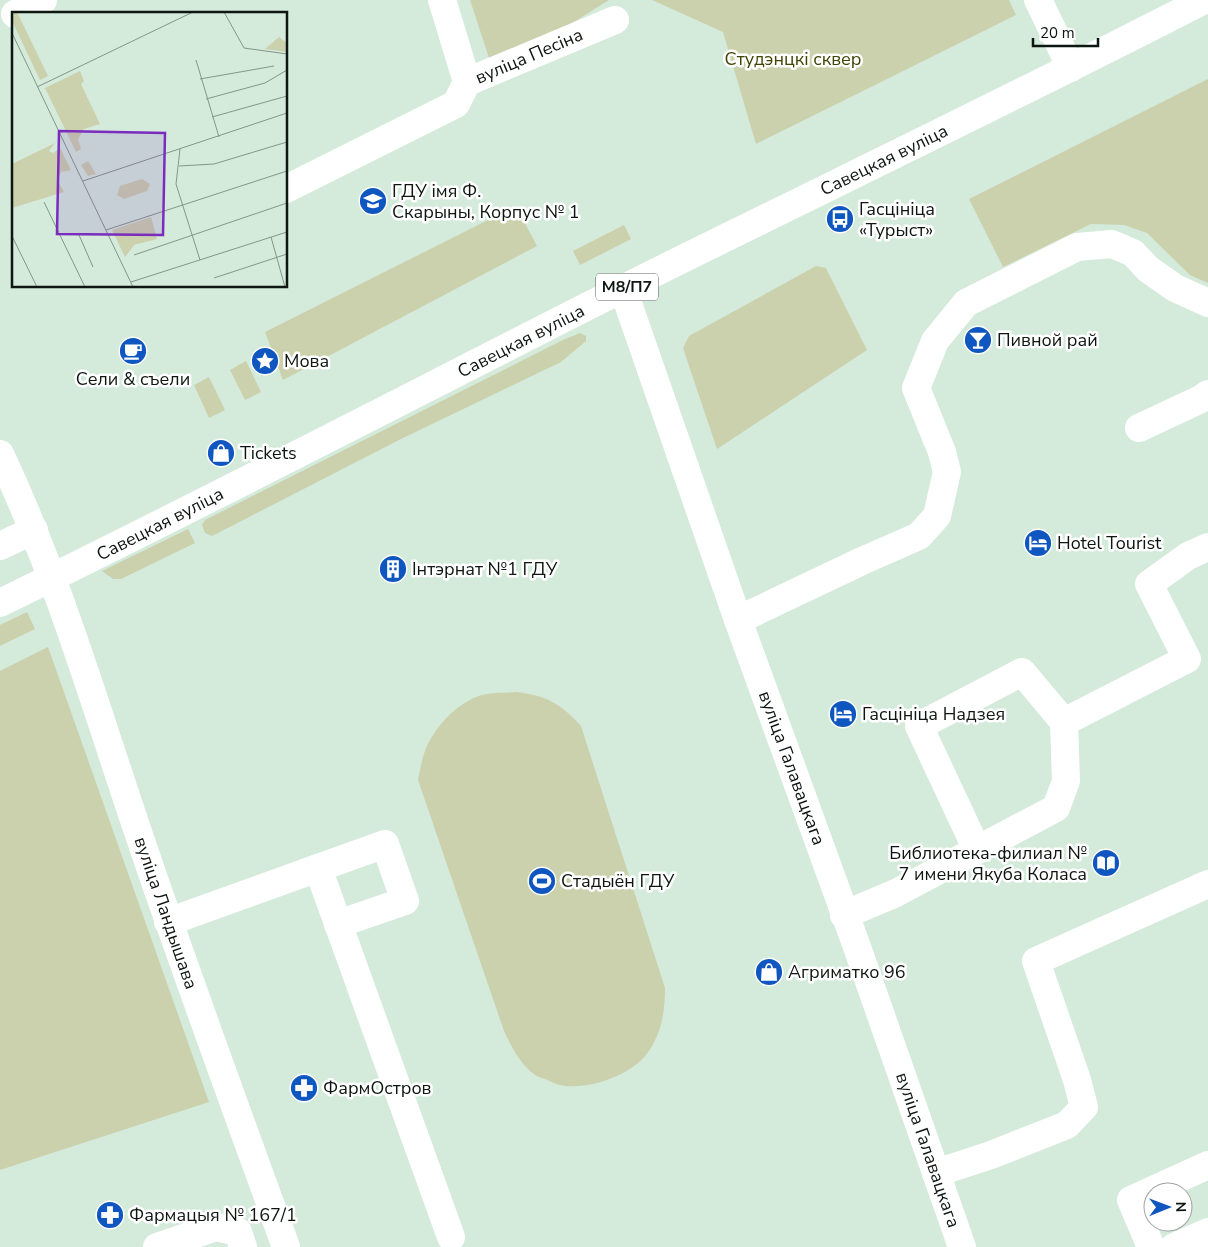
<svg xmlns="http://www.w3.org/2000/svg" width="1208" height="1247" font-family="'Nunito Sans',sans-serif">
<rect width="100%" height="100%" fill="#d4eadb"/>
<!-- green -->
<g fill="#cbd1ad">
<path d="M 470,0 L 609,0 L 529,50 L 492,67 Z"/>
<path d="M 652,0 L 1009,0 L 1016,15 L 756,144 L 723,32 Z"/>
<path d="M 1208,79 L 1208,283 L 1190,275 L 1147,233 L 1124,225 L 1091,224 L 1003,267 L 969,199 Z"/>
<path d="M 516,206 L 537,246 L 283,380 L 265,332 Z"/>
<path d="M 624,225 L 631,239 L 580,265 L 573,251 Z"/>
<path d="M 816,266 L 826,268 L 867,350 L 717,449 L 683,348 L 689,336 Z"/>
<path d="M 580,333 L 586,336 L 586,341 L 561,362 L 401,439 L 212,536 L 205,533 L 202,525 L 205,520 L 563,340 Z"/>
<path d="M 246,361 L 261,392 L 245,400 L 230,370 Z"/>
<path d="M 209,377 L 225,410 L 209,418 L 194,385 Z"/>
<path d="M 188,529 L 195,543 L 121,579 L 113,579 L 102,571 Z"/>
<path d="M 27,612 L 35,629 L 0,646 L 0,625 Z"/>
<path d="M 48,647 L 209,1102 L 0,1170 L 0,671 Z"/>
<path d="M 517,692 C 547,696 560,703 581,726 L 665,988 C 665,1011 662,1031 649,1051 C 633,1075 588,1091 560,1085 C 555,1084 550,1081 545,1079 C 542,1078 538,1077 535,1075 C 520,1064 512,1048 504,1031 L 418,780 C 420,771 421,762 424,754 C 432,729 457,702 482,695 C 493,692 505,693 517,692 Z"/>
</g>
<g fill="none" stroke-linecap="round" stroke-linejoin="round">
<!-- minor -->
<g stroke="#fff" stroke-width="28">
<path d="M 442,0 L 467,82 L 615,20"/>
<path d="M 1038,0 L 1071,68"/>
<path d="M 15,14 L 43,0"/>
<path d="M 286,189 L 456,104 L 467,82"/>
<path d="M 623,289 L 738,620 L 857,947 L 962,1247"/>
<path d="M 1139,428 L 1201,399 L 1208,394"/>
<path d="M 0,454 C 57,575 95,705 138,832 C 185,971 236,1109 286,1247"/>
<path d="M 0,546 L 34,530"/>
<path d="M 738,620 L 862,561 L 919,536 L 937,516 L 947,472 L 942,452 L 916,388 L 935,341 L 966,303 L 1077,247 L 1112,244 L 1133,253 L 1148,269 L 1175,288 L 1208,303"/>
<path d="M 977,850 L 919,726 L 1022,672 L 1064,722"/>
<path d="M 318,868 L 385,844 L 405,901 L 338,924"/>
<path d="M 844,915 L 896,893 L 1056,808 L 1066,781 L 1064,722 L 1187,659 L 1149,584 L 1188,556 L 1208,547"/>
<path d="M 168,922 L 318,868 L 451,1237"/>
<path d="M 936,1173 L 991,1155 L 1067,1125 L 1084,1107 L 1077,1080 L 1036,961 L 1208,884"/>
<path d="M 157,1247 L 216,1227 L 238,1232 L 243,1247"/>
<path d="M 1151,1247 L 1131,1200 L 1208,1165"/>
<path d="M 1174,1247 L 1208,1232"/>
</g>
<!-- major -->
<path stroke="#fff" stroke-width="28" d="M 0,603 C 199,506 395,404 592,304 C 796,202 1002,104 1204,0"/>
</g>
<!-- icons -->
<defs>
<symbol id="university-disc" viewBox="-11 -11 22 22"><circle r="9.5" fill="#1056c0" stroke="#fff"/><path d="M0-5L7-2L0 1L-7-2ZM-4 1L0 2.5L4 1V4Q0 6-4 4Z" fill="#fff"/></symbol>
<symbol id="bus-disc" viewBox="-11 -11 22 22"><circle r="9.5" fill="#1056c0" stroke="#fff"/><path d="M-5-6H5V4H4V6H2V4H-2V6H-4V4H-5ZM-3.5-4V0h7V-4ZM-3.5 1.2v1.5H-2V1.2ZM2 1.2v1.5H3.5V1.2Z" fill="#fff"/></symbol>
<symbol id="bar-disc" viewBox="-11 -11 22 22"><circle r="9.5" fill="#1056c0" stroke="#fff"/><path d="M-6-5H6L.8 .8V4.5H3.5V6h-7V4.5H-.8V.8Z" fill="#fff"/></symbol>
<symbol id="cafe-disc" viewBox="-11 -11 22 22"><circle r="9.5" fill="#1056c0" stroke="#fff"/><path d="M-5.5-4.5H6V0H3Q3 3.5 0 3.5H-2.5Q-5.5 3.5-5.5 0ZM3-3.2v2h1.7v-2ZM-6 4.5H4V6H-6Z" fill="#fff"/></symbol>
<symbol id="sight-disc" viewBox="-11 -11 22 22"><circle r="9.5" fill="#1056c0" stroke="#fff"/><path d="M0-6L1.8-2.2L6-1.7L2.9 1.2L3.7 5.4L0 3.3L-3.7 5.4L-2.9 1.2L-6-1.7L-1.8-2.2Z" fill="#fff"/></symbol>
<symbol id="shop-disc" viewBox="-11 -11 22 22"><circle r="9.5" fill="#1056c0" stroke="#fff"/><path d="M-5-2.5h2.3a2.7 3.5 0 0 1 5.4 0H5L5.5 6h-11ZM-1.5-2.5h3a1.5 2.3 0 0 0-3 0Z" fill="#fff"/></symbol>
<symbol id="hotel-disc" viewBox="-11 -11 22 22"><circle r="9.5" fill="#1056c0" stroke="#fff"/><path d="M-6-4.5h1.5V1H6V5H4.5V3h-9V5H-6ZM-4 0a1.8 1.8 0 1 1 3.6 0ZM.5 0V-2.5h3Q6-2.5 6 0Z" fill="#fff"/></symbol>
<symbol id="building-disc" viewBox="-11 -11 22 22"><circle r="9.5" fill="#1056c0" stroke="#fff"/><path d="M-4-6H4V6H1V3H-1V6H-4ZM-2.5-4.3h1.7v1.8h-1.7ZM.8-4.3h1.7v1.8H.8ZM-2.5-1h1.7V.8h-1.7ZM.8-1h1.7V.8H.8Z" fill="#fff"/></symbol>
<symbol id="library-disc" viewBox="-11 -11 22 22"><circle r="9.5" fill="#1056c0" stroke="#fff"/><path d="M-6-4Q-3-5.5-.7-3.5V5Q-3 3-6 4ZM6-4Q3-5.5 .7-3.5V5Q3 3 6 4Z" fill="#fff"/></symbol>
<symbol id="stadium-disc" viewBox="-11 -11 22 22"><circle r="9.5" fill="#1056c0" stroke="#fff"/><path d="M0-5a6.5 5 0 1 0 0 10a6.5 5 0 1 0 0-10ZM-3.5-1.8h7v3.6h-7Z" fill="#fff"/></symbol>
<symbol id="pharmacy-disc" viewBox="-11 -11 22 22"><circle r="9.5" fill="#1056c0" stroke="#fff"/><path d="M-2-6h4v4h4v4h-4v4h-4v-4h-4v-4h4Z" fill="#fff"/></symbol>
</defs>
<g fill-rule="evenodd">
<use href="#university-disc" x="357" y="185" width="32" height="32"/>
<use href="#bus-disc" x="824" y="203" width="32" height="32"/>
<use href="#bar-disc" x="962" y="324" width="32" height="32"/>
<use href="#cafe-disc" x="117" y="335" width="32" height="32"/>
<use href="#sight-disc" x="249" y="345" width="32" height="32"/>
<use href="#shop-disc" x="205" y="437" width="32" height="32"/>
<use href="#hotel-disc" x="1022" y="527" width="32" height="32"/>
<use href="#building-disc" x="377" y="553" width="32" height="32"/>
<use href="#hotel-disc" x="827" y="698" width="32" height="32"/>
<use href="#library-disc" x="1090" y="847" width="32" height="32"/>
<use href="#stadium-disc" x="526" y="865" width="32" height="32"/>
<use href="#shop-disc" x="753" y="956" width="32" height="32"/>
<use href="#pharmacy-disc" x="288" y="1072" width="32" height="32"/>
<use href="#pharmacy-disc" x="94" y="1199" width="32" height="32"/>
</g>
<g text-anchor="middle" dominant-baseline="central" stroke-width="5" stroke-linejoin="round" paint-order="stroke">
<!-- shield labels -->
<rect fill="#fff" stroke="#565c58" stroke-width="1" x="596" y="273.5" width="62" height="27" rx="4"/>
<g font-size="16" font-weight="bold" fill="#0e1611">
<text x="627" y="287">М8/П7</text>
</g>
<!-- street labels -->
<g font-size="18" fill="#0e1611" stroke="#fff">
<text transform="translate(529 56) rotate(-23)">вуліца Песіна</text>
<text transform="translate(884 160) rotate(-26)">Савецкая вуліца</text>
<text transform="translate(521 341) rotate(-27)">Савецкая вуліца</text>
<text transform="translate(160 524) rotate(-27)">Савецкая вуліца</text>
<text transform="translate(792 768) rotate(70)">вуліца Галавацкага</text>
<text transform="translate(166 913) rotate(71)">вуліца Ландышава</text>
<text transform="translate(928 1150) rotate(71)">вуліца Галавацкага</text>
</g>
<!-- park labels -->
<g font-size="18" fill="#404504" stroke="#fff">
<text x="793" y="59">Студэнцкі сквер</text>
</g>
<!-- poi labels -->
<g font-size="18" fill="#0e1611" stroke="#fff" text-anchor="start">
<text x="392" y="191">ГДУ імя Ф.<tspan x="392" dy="21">Скарыны, Корпус № 1</tspan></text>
<text x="859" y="209">Гасцініца<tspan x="859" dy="21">«Турыст»</tspan></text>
<text x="997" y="340">Пивной рай</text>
<text x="284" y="361">Мова</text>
<text x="133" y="379" text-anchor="middle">Сели &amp; съели</text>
<text x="240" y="453">Tickets</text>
<text x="1057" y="543">Hotel Tourist</text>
<text x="412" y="569">Інтэрнат №1 ГДУ</text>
<text x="862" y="714">Гасцініца Надзея</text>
<text x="1087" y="853" text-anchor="end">Библиотека-филиал №<tspan x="1087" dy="21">7 имени Якуба Коласа</tspan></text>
<text x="561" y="881">Стадыён ГДУ</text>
<text x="788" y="972">Агриматко 96</text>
<text x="323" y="1088">ФармОстров</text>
<text x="129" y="1215">Фармацыя № 167/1</text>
</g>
</g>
<!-- overview -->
<g transform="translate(12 12)">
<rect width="275" height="275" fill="#d4eadb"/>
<path d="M 0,0 L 5,0 L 36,64 L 28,68 L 0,9 ZM 267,25 L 275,31 L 275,40 L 253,37 ZM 68,59 L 72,69 L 69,72 L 88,112 L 72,117 L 66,127 L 69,137 L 64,140 L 33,76 ZM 43,131 L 37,139 L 41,141 L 48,136 L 59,158 L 49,160 L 45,168 L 52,180 L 0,196 L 0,152 ZM 76,149 L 84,162 L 76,164 L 69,153 ZM 130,167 L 138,172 L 135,179 L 112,187 L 105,183 L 108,174 ZM 139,205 L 145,227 L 122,233 L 113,245 L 100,218 Z" fill="#cbd1ad"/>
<path fill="none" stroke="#85958a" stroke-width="1" d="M 212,0 L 232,36 L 275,42M 0,21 L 121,275M 184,48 L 207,125M 188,67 L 262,54M 25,75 L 181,0M 194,87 L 253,71 L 275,58M 200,105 L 275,84M 168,137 L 164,172 L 188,248M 167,154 L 202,152 L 275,130M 71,169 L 275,101M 32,190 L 73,275M 94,218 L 275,159M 67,223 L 81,255M 0,224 L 25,275M 259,225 L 273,275M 122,243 L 275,191M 202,266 L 275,242M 119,270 L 275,220"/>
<path fill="#7b2cbf" fill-opacity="0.15" stroke="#7b2cbf" stroke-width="2.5" d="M 47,119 L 153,121 L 151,223 L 45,222 Z"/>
<rect width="275" height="275" fill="none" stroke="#0e1611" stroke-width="2.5"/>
</g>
<!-- north arrow -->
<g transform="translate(1168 1207) rotate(89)"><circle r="24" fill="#ffffff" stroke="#9fa2a0"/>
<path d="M0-4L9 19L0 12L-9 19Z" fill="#1056c0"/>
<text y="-8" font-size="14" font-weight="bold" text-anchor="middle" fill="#0e1611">N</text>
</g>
<!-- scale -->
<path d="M1033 38v8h65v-8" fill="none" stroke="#0e1611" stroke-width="2.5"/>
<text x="1040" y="38" font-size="15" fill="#0e1611" stroke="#ffffff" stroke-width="4" paint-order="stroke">20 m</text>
</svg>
